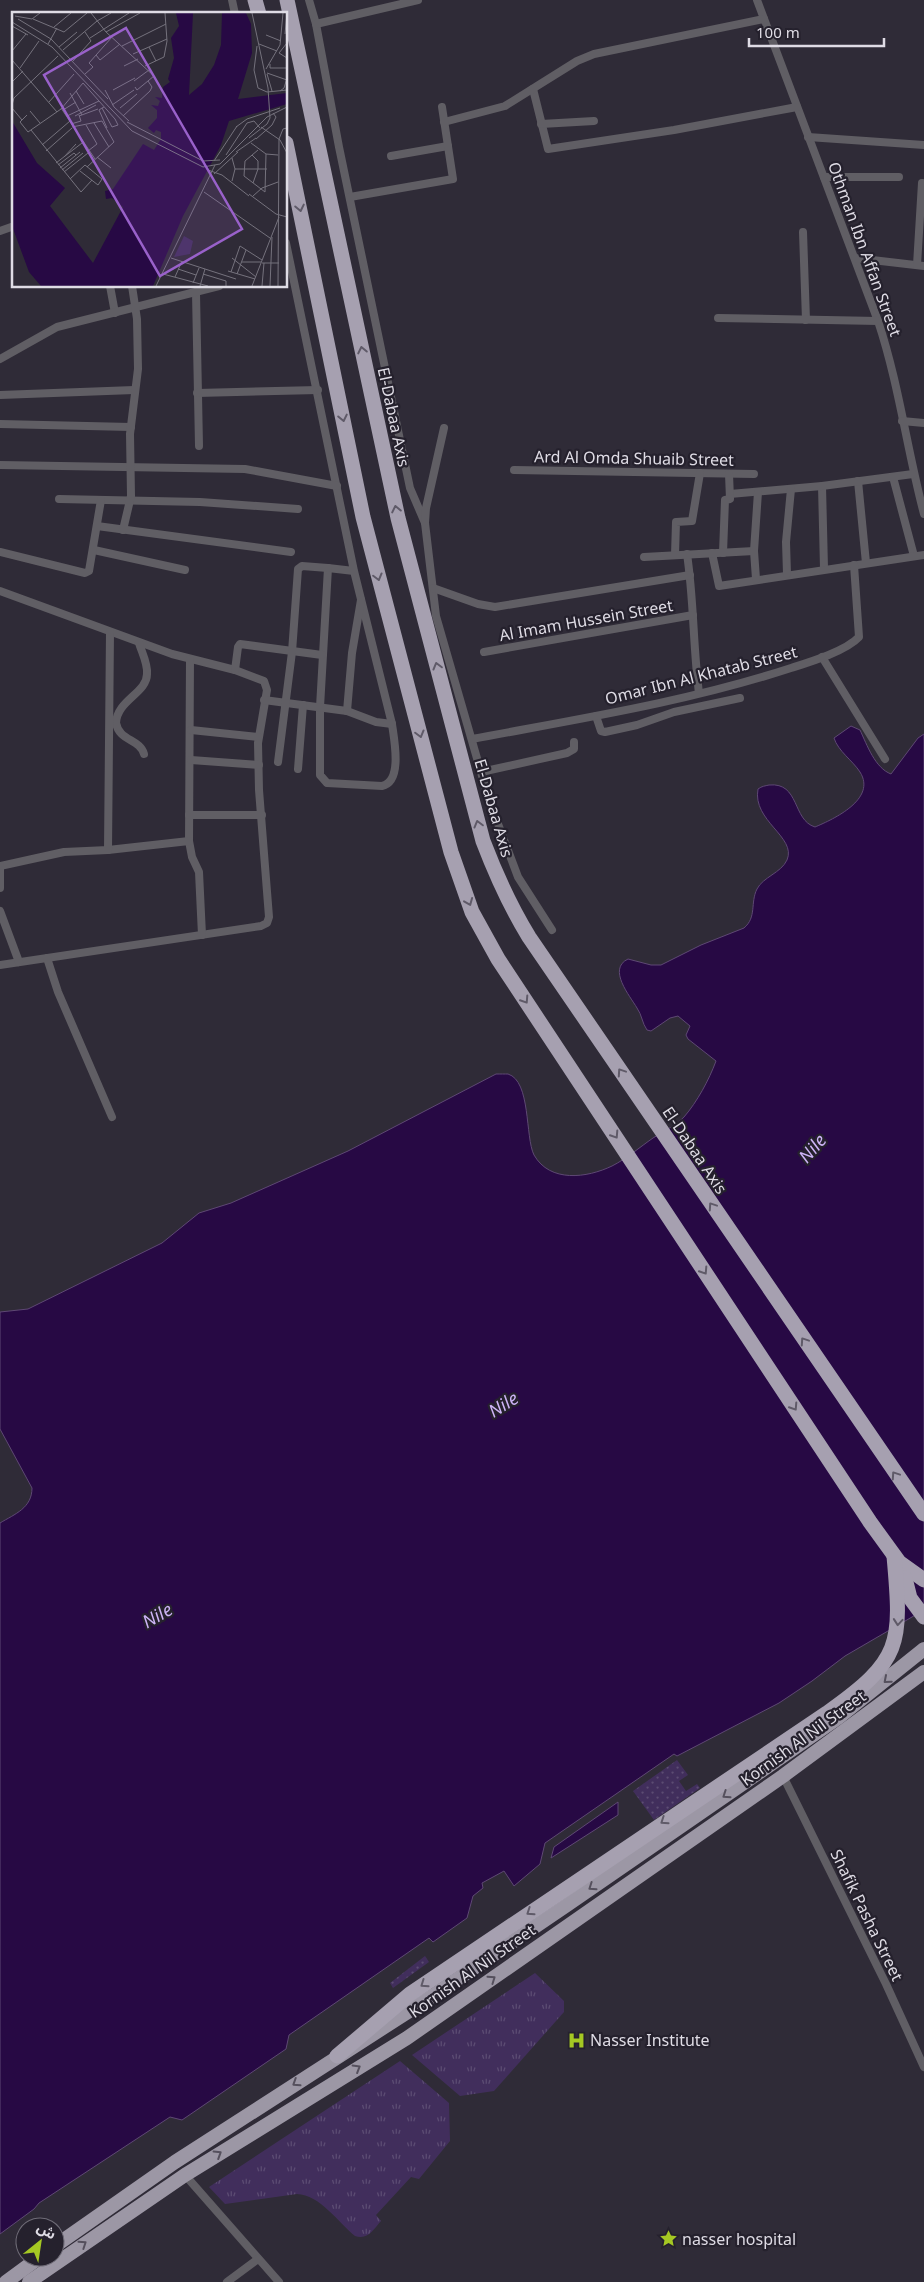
<svg xmlns="http://www.w3.org/2000/svg" width="924" height="2282" font-family="'Noto Sans','Noto Sans Arabic',sans-serif">
<defs>
<pattern id="grass-dots" width="8" height="8" patternUnits="userSpaceOnUse" patternTransform="scale(1.25)"><rect width="8" height="8" fill="#412e5c"/><path d="M2 2h.1M6 6h.1" fill="none" stroke="#5c4c73" stroke-width="1.8" stroke-linecap="round"/></pattern>
<pattern id="park-tufts" width="24" height="20" patternUnits="userSpaceOnUse" patternTransform="scale(1.25)"><rect width="24" height="20" fill="#412e5c"/><path d="M3 7l-1-3M5 7V3M7 7l1-3M15 17l-1-3M17 17v-4M19 17l1-3" fill="none" stroke="#5c4c73"/></pattern>
</defs>
<rect width="100%" height="100%" fill="#2f2b37"/>
<!-- grass -->
<g fill="url(#grass-dots)">
<path d="M 677,1760 L 688,1775 L 679,1781 L 686,1791 L 697,1784 L 700,1788 L 654,1820 L 633,1791 Z"/>
<path d="M 425,1956 L 429,1962 L 393,1988 L 390,1983 Z"/>
</g>
<!-- park -->
<g fill="url(#park-tufts)">
<path d="M 535,1973 L 564,2001 L 564,2012 L 494,2091 L 460,2096 L 412,2055 Z"/>
<path d="M 400,2061 L 449,2103 L 450,2141 L 419,2179 L 411,2177 L 376,2215 L 381,2221 C 373,2230 368,2240 355,2236 C 338,2222 320,2195 297,2194 L 225,2204 L 209,2187 Z"/>
</g>
<!-- water -->
<g fill="#270944" stroke="#5e4874">
<path d="M 851,726 L 860,730 C 867,745 875,768 891,774 L 918,738 L 924,734 L 924,1610 L 845,1656 L 812,1681 L 779,1703 L 677,1756 L 674,1754 L 545,1843 L 540,1864 L 514,1886 L 504,1871 L 482,1883 L 483,1888 L 473,1896 L 467,1918 L 433,1942 L 429,1938 L 289,2035 L 286,2049 L 182,2120 L 170,2117 L 39,2203 L 34,2209 L 0,2234 L 0,1523 C 15,1514 32,1508 32,1488 L 0,1429 L 0,1312 L 28,1309 L 162,1243 L 199,1213 L 231,1203 L 348,1151 L 496,1074 C 500,1074 505,1074 508,1074 C 531,1081 525,1137 534,1155 C 550,1183 587,1178 612,1166 C 626,1159 640,1147 653,1138 C 663,1132 676,1125 684,1117 C 697,1102 709,1080 716,1061 L 688,1039 L 686,1035 L 690,1026 L 678,1016 L 670,1018 L 651,1031 L 647,1030 C 642,1023 642,1015 637,1008 C 630,996 607,969 628,959 L 651,965 L 661,965 L 701,945 L 744,928 C 757,917 750,903 757,889 C 763,877 781,873 787,860 C 797,837 752,821 758,789 C 762,786 765,786 769,785 C 800,782 792,820 815,827 C 834,819 877,799 860,772 C 853,761 838,751 834,738 Z"/>
<path d="M 618,1802 L 618,1815 L 551,1858 L 554,1847 Z"/>
</g>
<g fill="none" stroke-linecap="round" stroke-linejoin="round">
<!-- minor -->
<g stroke="#605e64" stroke-width="8">
<path d="M 232,0 L 235,14"/>
<path d="M 309,0 L 316,24 L 339,147 L 410,488 L 425,523"/>
<path d="M 757,0 L 878,321 C 899,384 907,450 924,514"/>
<path d="M 316,24 L 418,0"/>
<path d="M 533,89 L 548,149 L 674,130 L 797,107"/>
<path d="M 444,122 L 505,106 L 577,61 L 594,54 L 764,19"/>
<path d="M 541,124 L 594,121"/>
<path d="M 808,137 L 924,145"/>
<path d="M 391,156 L 448,146"/>
<path d="M 824,177 L 899,177"/>
<path d="M 350,197 L 453,179 L 442,107"/>
<path d="M 0,231 L 14,226"/>
<path d="M 803,232 L 806,320"/>
<path d="M 286,243 L 354,571 L 392,724 C 394,739 403,782 382,786 L 327,783 L 320,775 L 320,707 L 328,568 L 354,571"/>
<path d="M 855,258 L 924,266"/>
<path d="M 917,265 L 922,183"/>
<path d="M 110,286 L 115,313"/>
<path d="M 196,293 L 199,446"/>
<path d="M 718,318 L 878,321"/>
<path d="M 0,359 L 57,327 L 219,286"/>
<path d="M 197,393 L 318,390"/>
<path d="M 0,395 L 134,390"/>
<path d="M 902,421 L 924,423"/>
<path d="M 0,424 L 131,427"/>
<path d="M 444,428 L 426,508 L 425,523 L 436,616 L 489,800 L 518,877 L 552,930"/>
<path d="M 0,465 L 245,469 L 337,486"/>
<path d="M 514,470 L 754,474"/>
<path d="M 893,477 L 914,556"/>
<path d="M 858,481 L 866,563"/>
<path d="M 822,486 L 824,568"/>
<path d="M 730,494 L 822,486 L 913,474"/>
<path d="M 59,499 L 200,502 L 298,509"/>
<path d="M 97,526 L 291,552"/>
<path d="M 123,530 L 131,496 L 130,434 L 138,369 L 137,319 L 132,286"/>
<path d="M 94,550 L 185,570"/>
<path d="M 0,552 L 85,573 L 89,571 L 101,500"/>
<path d="M 712,553 L 719,586 L 924,555"/>
<path d="M 723,553 L 725,500 L 730,499 L 729,474"/>
<path d="M 687,554 C 694,601 693,647 699,693"/>
<path d="M 675,555 L 676,522 L 692,521 L 700,473"/>
<path d="M 644,557 L 754,551"/>
<path d="M 787,574 L 786,542 L 791,489"/>
<path d="M 756,579 L 754,551 L 758,492"/>
<path d="M 433,588 L 478,604 L 495,607 L 690,575"/>
<path d="M 0,591 L 172,654 L 235,670 L 264,681 L 267,690 L 258,743 L 259,790 L 269,917 L 267,923 L 261,926 L 0,965"/>
<path d="M 139,643 C 142,653 148,664 147,674 C 147,693 117,700 116,723 C 119,741 140,739 144,754"/>
<path d="M 484,652 L 693,615"/>
<path d="M 822,657 L 885,759"/>
<path d="M 190,659 L 189,841 L 192,857 L 199,872 L 202,935"/>
<path d="M 235,670 L 238,647 L 240,644 L 322,655"/>
<path d="M 264,700 L 347,711 L 376,722 L 392,724"/>
<path d="M 347,711 L 352,653 L 361,600"/>
<path d="M 596,716 L 601,731 L 605,732 L 637,725 L 674,712 L 740,698"/>
<path d="M 191,730 L 258,737"/>
<path d="M 472,739 C 578,719 687,702 791,668 C 810,662 846,651 859,637 L 854,565"/>
<path d="M 191,760 L 259,765"/>
<path d="M 278,762 L 292,652 L 298,569 L 302,566 L 328,568"/>
<path d="M 298,769 L 303,705"/>
<path d="M 481,772 L 567,753 L 574,749 L 574,742"/>
<path d="M 189,815 L 262,815"/>
<path d="M 108,850 L 189,841"/>
<path d="M 0,866 L 64,852 L 108,850 L 110,632"/>
<path d="M 0,866 L 0,888"/>
<path d="M 0,911 L 19,962"/>
<path d="M 47,958 L 58,992 L 112,1117"/>
<path d="M 783,1776 L 886,1984 L 924,2067"/>
<path d="M 185,2175 L 279,2282"/>
<path d="M 227,2282 L 258,2259"/>
</g>
<!-- trunk -->
<g stroke="#9c97a5" stroke-width="14">
<path d="M 55,2246 L 175,2162 L 434,1995 L 567,1905 L 838,1718 L 924,1649"/>
<path d="M 6,2282 L 40,2257"/>
<path d="M 29,2282 L 185,2175 L 407,2038 L 783,1776 L 924,1672"/>
</g>
<!-- motorway -->
<g stroke="#a6a0b0" stroke-width="15">
<path d="M 255,0 L 259,14"/>
<path d="M 287,0 L 398,518 L 483,841 C 496,875 510,906 529,937 L 924,1514"/>
<path d="M 286,143 L 363,517 L 451,852 L 472,912 L 498,959 L 870,1522 L 899,1562 L 924,1580"/>
<path d="M 905,1578 L 910,1598 L 924,1617"/>
<path d="M 337,2056 L 410,1994 L 827,1713 C 902,1660 902,1645 894,1556"/>
</g>
</g>
<!-- one-way arrows -->
<defs><path id="oneway-chevron" d="M-2-3.5L2.5 0L-2 3.5" fill="none" stroke-width="1.6" stroke-linecap="round" stroke-linejoin="round" transform="scale(1.25)"/></defs>
<g stroke="#5f5a68">
<use href="#oneway-chevron" transform="translate(300 208) rotate(78)"/>
<use href="#oneway-chevron" transform="translate(362 350) rotate(-102)"/>
<use href="#oneway-chevron" transform="translate(343 418) rotate(78)"/>
<use href="#oneway-chevron" transform="translate(396 509) rotate(-102)"/>
<use href="#oneway-chevron" transform="translate(378 577) rotate(75)"/>
<use href="#oneway-chevron" transform="translate(437 666) rotate(-105)"/>
<use href="#oneway-chevron" transform="translate(420 734) rotate(75)"/>
<use href="#oneway-chevron" transform="translate(478 824) rotate(-105)"/>
<use href="#oneway-chevron" transform="translate(469 902) rotate(68)"/>
<use href="#oneway-chevron" transform="translate(525 1000) rotate(57)"/>
<use href="#oneway-chevron" transform="translate(621 1072) rotate(-124)"/>
<use href="#oneway-chevron" transform="translate(615 1135) rotate(57)"/>
<use href="#oneway-chevron" transform="translate(712 1206) rotate(-124)"/>
<use href="#oneway-chevron" transform="translate(704 1271) rotate(57)"/>
<use href="#oneway-chevron" transform="translate(804 1341) rotate(-124)"/>
<use href="#oneway-chevron" transform="translate(794 1407) rotate(57)"/>
<use href="#oneway-chevron" transform="translate(895 1475) rotate(-124)"/>
<use href="#oneway-chevron" transform="translate(898 1622) rotate(95)"/>
<use href="#oneway-chevron" transform="translate(664 1821) rotate(146)"/>
<use href="#oneway-chevron" transform="translate(530 1912) rotate(146)"/>
<use href="#oneway-chevron" transform="translate(424 1984) rotate(145)"/>
</g>
<g stroke="#55505d">
<use href="#oneway-chevron" transform="translate(887 1680) rotate(139)"/>
<use href="#oneway-chevron" transform="translate(726 1795) rotate(146)"/>
<use href="#oneway-chevron" transform="translate(592 1887) rotate(146)"/>
<use href="#oneway-chevron" transform="translate(492 1979) rotate(-35)"/>
<use href="#oneway-chevron" transform="translate(357 2068) rotate(-31)"/>
<use href="#oneway-chevron" transform="translate(296 2083) rotate(147)"/>
<use href="#oneway-chevron" transform="translate(218 2154) rotate(-32)"/>
<use href="#oneway-chevron" transform="translate(83 2244) rotate(-34)"/>
</g>
<!-- icons -->
<defs>
<symbol id="hospital-bare" viewBox="-9 -9 18 18"><path d="M-5-5h3v3.5h4V-5h3V5h-3V1.5h-4V5h-3Z" fill="#a5c823" stroke="#25212d" stroke-width="2.5" paint-order="stroke"/></symbol>
<symbol id="sight-bare" viewBox="-9 -9 18 18"><path d="M0-6L1.8-2.2L6-1.7L2.9 1.2L3.7 5.4L0 3.3L-3.7 5.4L-2.9 1.2L-6-1.7L-1.8-2.2Z" fill="#a5c823" stroke="#25212d" stroke-width="2.5" paint-order="stroke"/></symbol>
</defs>
<g fill-rule="evenodd">
<use href="#hospital-bare" x="564" y="2028" width="25" height="25"/>
<use href="#sight-bare" x="656" y="2226" width="25" height="25"/>
</g>
<g text-anchor="middle" dominant-baseline="central" stroke-width="4.5" stroke-linejoin="round" paint-order="stroke">
<!-- street labels -->
<g font-size="16" fill="#dfdce5" stroke="#25212d">
<text transform="translate(865 249) rotate(70)">Othman Ibn Affan Street</text>
<text transform="translate(394 417) rotate(78)">El-Dabaa Axis</text>
<text transform="translate(634 458) rotate(1)">Ard Al Omda Shuaib Street</text>
<text transform="translate(586 620) rotate(-10)">Al Imam Hussein Street</text>
<text transform="translate(701 675) rotate(-14)">Omar Ibn Al Khatab Street</text>
<text transform="translate(494 808) rotate(74)">El-Dabaa Axis</text>
<text transform="translate(695 1150) rotate(56)">El-Dabaa Axis</text>
<text transform="translate(803 1738) rotate(-36)">Kornish Al Nil Street</text>
<text transform="translate(867 1915) rotate(64)">Shafik Pasha Street</text>
<text transform="translate(472 1971) rotate(-35)">Kornish Al Nil Street</text>
</g>
<!-- poi labels -->
<g font-size="16" fill="#dfdce5" stroke="#25212d" text-anchor="start">
<text x="590" y="2040">Nasser Institute</text>
<text x="682" y="2239">nasser hospital</text>
</g>
<!-- water labels -->
<g font-size="18" font-style="italic" fill="#cdb4f6" stroke="#25212d">
<text transform="translate(812 1148) rotate(-49)">Nile</text>
<text transform="translate(503 1404) rotate(-32)">Nile</text>
<text transform="translate(157 1615) rotate(-30)">Nile</text>
</g>
</g>
<!-- overview -->
<g transform="translate(12 12)">
<rect width="275" height="275" fill="#2f2b37"/>
<path d="M 172,224 L 181,229 L 178,242 L 162,245 Z" fill="#412e5c"/>
<path d="M 164,1 L 181,1 L 177,83 L 190,72 L 202,53 L 209,33 L 210,1 L 234,1 L 239,12 L 240,41 L 226,87 L 275,81 L 275,92 L 217,109 L 209,133 L 171,204 L 141,274 L 29,274 L 17,260 L 0,214 L 0,109 L 25,151 L 53,176 L 38,194 L 81,251 L 111,195 L 100,186 L 94,187 L 93,179 L 101,177 L 131,132 L 142,138 L 149,127 L 149,120 L 144,118 L 142,121 L 136,116 L 145,106 L 145,98 L 139,93 L 146,94 L 148,89 L 143,85 L 150,86 L 151,75 L 158,70 L 156,67 L 162,46 L 159,26 L 167,14 Z" fill="#270944"/>
<path fill="none" stroke="#75727d" stroke-width="1" d="M 79,1 L 94,20 L 142,64 L 125,78 L 123,75M 3,4 L 20,7 L 28,1M 6,7 L 39,27 L 96,87M 21,7 L 52,20 L 75,1M 85,9 L 99,1M 0,10 L 40,35 L 120,119 L 191,155 L 208,152 L 255,105 L 275,95M 0,14 L 16,23M 42,15 L 59,1M 94,20 L 128,1M 273,22 L 275,1M 254,23 L 269,29M 78,26 L 117,1M 275,31 L 267,41 L 275,46M 36,32 L 45,16M 247,32 L 265,39M 110,34 L 154,12M 245,34 L 242,58 L 246,76 L 255,80 L 275,78M 47,35 L 65,20M 137,35 L 144,49M 51,38 L 85,9M 0,39 L 14,22M 121,42 L 155,27M 84,43 L 88,48 L 108,32M 152,45 L 155,29 L 153,1M 0,48 L 45,100M 61,49 L 79,29 L 73,20M 77,51 L 100,25M 258,52 L 258,56 L 275,56M 112,54 L 126,47M 133,54 L 152,45M 8,56 L 27,29M 254,57 L 268,33 L 271,1M 255,61 L 275,68M 73,62 L 81,55 L 77,51M 255,62 L 260,79M 122,69 L 137,58M 0,70 L 11,59M 71,71 L 103,107 L 106,113 L 100,115 L 90,96 L 92,95M 93,78 L 102,95 L 117,109M 101,78 L 123,66M 64,79 L 72,92M 268,79 L 272,76 L 275,66M 58,81 L 70,103M 37,90 L 62,62M 0,93 L 2,86 L 46,44M 100,93 L 122,78M 0,96 L 10,108M 49,96 L 83,147M 90,96 L 87,98 L 95,116M 108,96 L 125,82M 51,98 L 64,90M 18,99 L 28,111M 15,103 L 8,110 L 16,120 L 49,97 L 71,71M 55,104 L 87,89M 63,104 L 84,93M 67,104 L 86,97M 111,104 L 138,79 L 140,75 L 136,69M 115,110 L 191,149 L 208,148M 82,111 L 97,135M 59,112 L 69,109 L 67,103M 74,113 L 85,132 L 76,139M 60,115 L 90,109 L 102,130 L 75,155M 224,115 L 235,107 L 268,96M 249,115 L 268,128 L 275,141M 19,118 L 69,180 L 80,168M 237,126 L 255,112 L 258,106 L 256,76 L 240,1M 244,127 L 260,113 L 264,105 L 261,101M 239,131 L 254,142 L 266,143M 30,133 L 58,109M 246,138 L 233,149 L 232,164 L 253,180 L 254,142M 34,139 L 60,116M 224,140 L 244,126M 214,143 L 235,111 L 242,109 L 248,116M 240,143 L 246,149 L 246,157 L 241,171M 52,145 L 64,132M 85,145 L 99,156M 220,146 L 223,157 L 220,169M 202,149 L 225,114M 44,151 L 70,131M 46,153 L 62,141 L 64,143M 48,156 L 68,140M 223,157 L 255,157M 50,158 L 71,141M 196,158 L 210,163 L 237,184M 52,160 L 76,141M 202,162 L 226,140M 58,167 L 73,153 L 90,167 L 86,173 L 68,159M 192,180 L 258,226M 237,182 L 264,202 L 275,205M 241,184 L 250,176 L 266,170M 159,246 L 224,267M 220,246 L 244,265M 230,250 L 249,250M 250,251 L 267,251M 166,257 L 184,263M 216,259 L 243,267M 219,260 L 228,234 L 250,248M 151,262 L 196,274M 191,262 L 214,269 L 214,274M 225,262 L 234,238M 163,265 L 170,249M 181,271 L 187,256M 144,274 L 203,153M 188,274 L 193,257M 240,274 L 267,205M 250,274 L 252,251M 258,274 L 260,225M 266,274 L 267,127 L 271,117 L 275,116"/>
<path fill="#9961ca" fill-opacity="0.15" stroke="#9961ca" stroke-width="2.5" d="M 114,16 L 230,217 L 148,264 L 32,63 Z"/>
<rect width="275" height="275" fill="none" stroke="#dfdce5" stroke-width="2.5"/>
</g>
<!-- north arrow -->
<g transform="translate(40 2242) rotate(30)"><circle r="24" fill="#25212d" stroke="#6f6c77"/>
<path d="M0-4L9 19L0 12L-9 19Z" fill="#a5c823"/>
<text y="-8" font-size="14" font-weight="bold" text-anchor="middle" fill="#dfdce5">ش</text>
</g>
<!-- scale -->
<path d="M749 38v8h135v-8" fill="none" stroke="#dfdce5" stroke-width="2.5"/>
<text x="756" y="38" font-size="15" fill="#dfdce5" stroke="#25212d" stroke-width="4" paint-order="stroke">100 m</text>
</svg>
